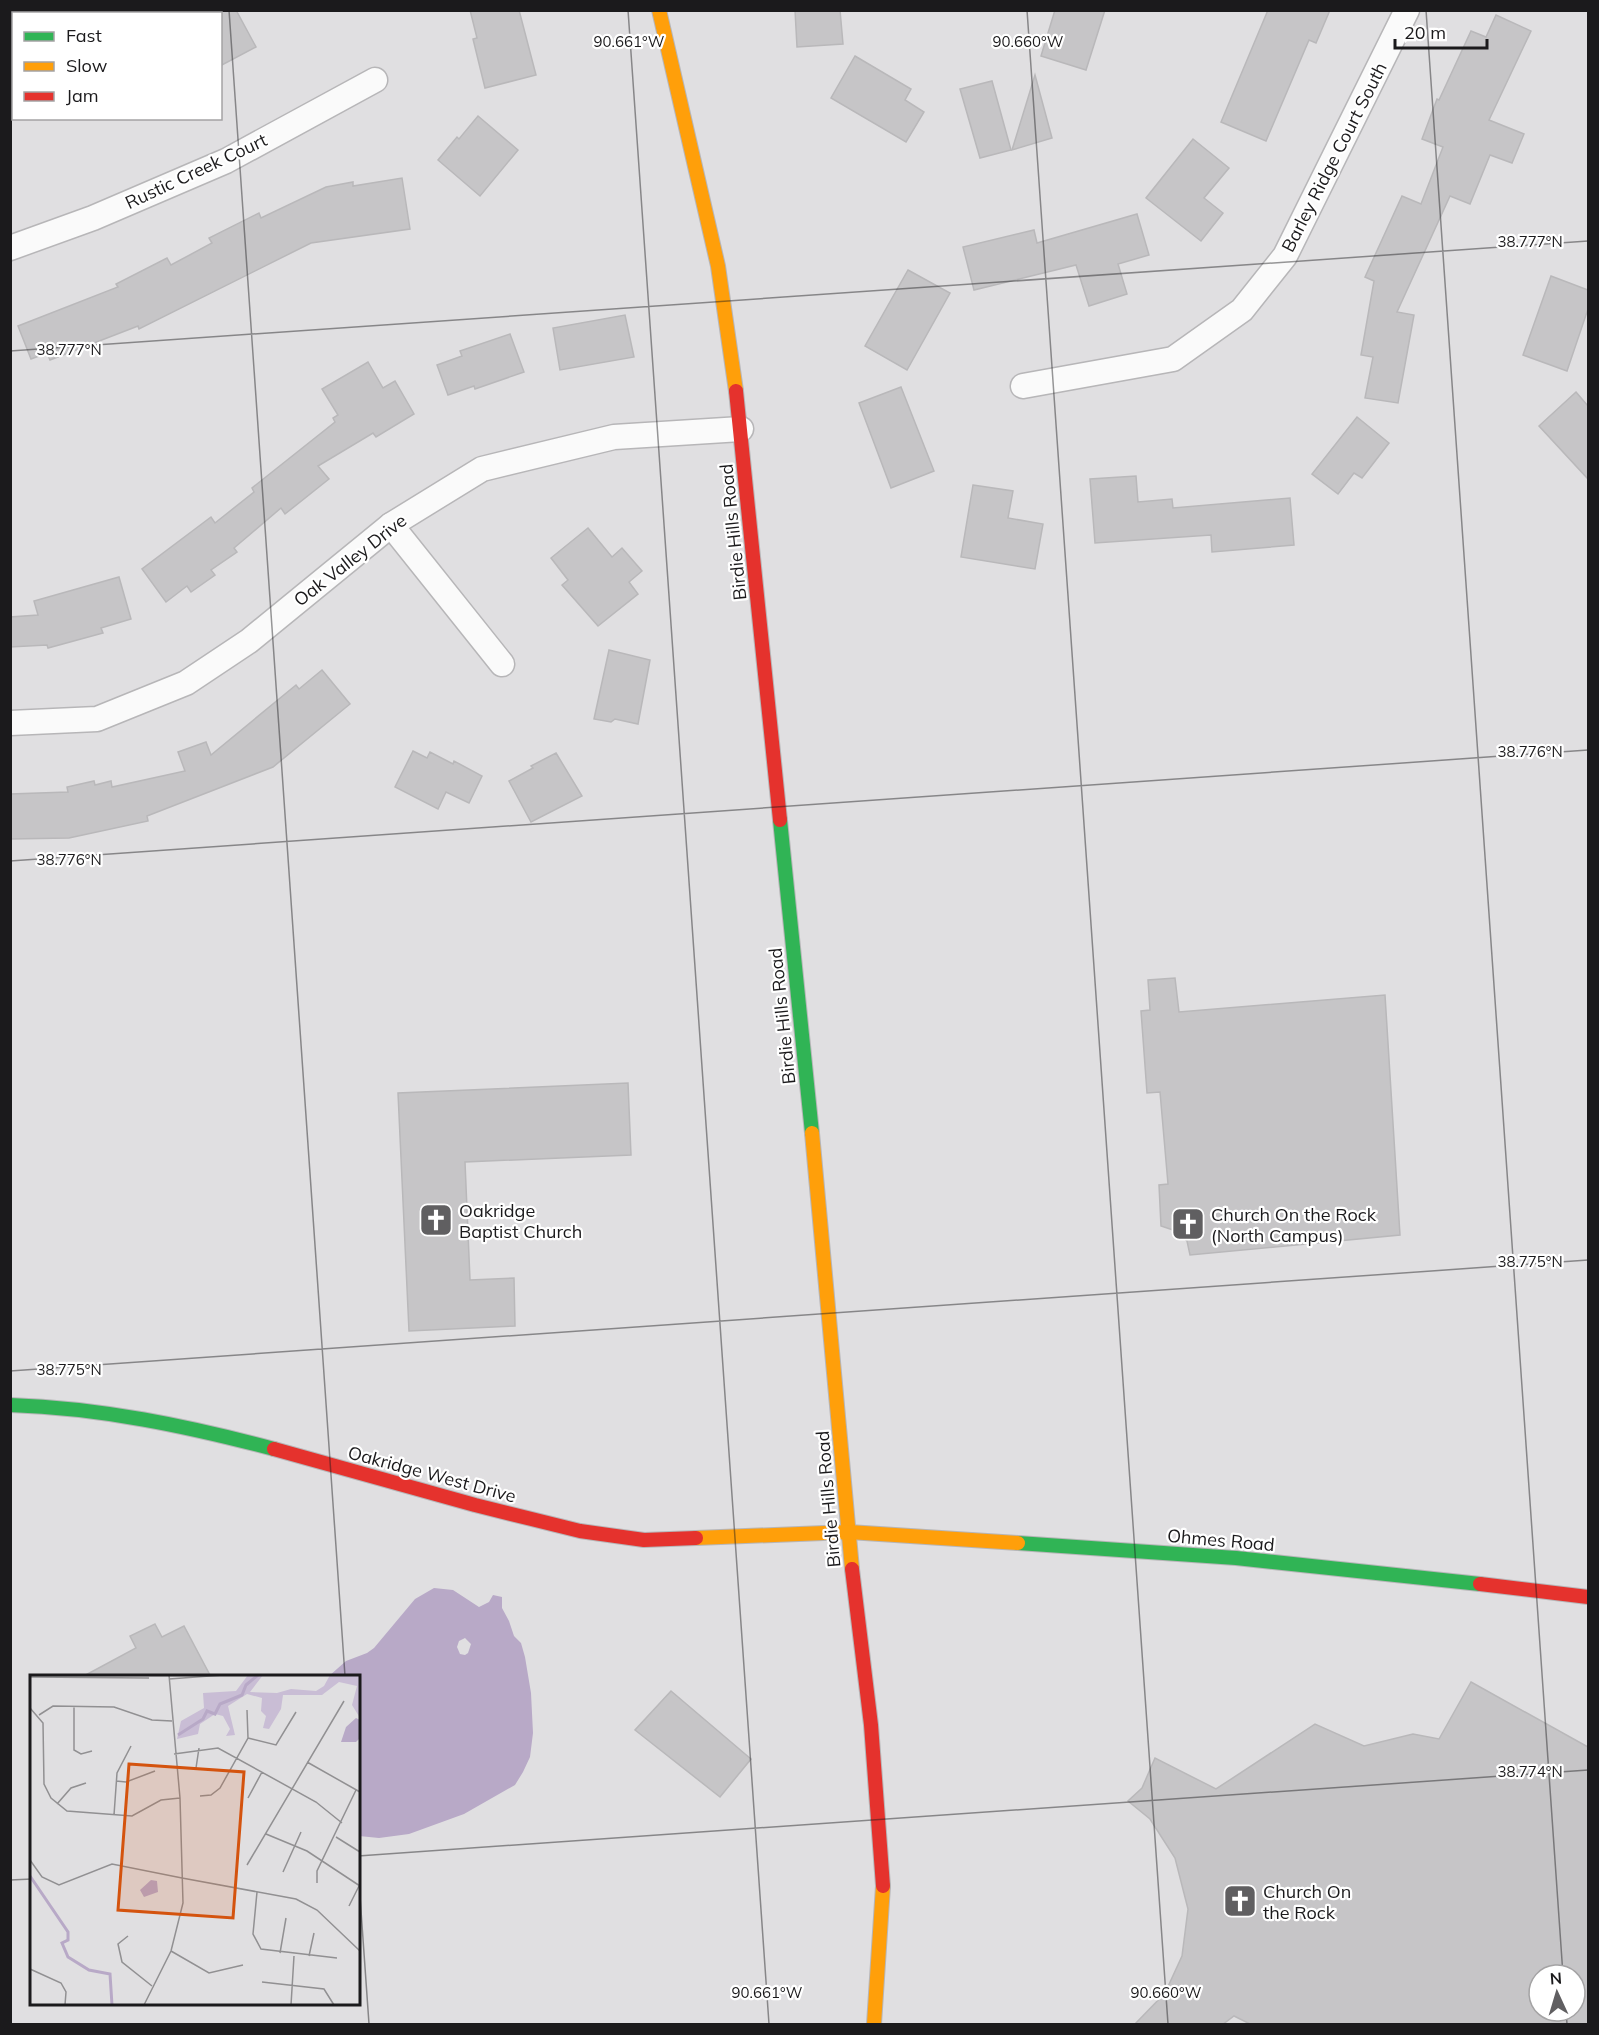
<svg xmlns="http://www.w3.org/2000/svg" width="1599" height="2035" font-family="Mulish,sans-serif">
<rect width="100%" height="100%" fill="#e0dfe1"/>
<!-- water -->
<path fill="#b8a9c7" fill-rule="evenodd" d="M 434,1588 L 453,1590 L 479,1607 L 489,1602 L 493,1595 L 502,1597 L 502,1608 L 509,1621 L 514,1636 L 521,1643 L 525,1657 L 531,1693 L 533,1733 L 530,1757 L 523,1772 L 515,1785 L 464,1814 L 409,1834 L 379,1838 L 359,1836 L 358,1676 L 329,1676 L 346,1661 L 367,1653 L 374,1648 L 415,1599 ZM 465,1638 L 471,1644 L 468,1653 L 465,1655 L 460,1654 L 457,1647 L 459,1641 Z"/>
<!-- building -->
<g fill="#c6c5c7" stroke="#b9b8ba" stroke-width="1.5" fill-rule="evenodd">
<path d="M 220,10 L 236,10 L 256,47 L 220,66 Z"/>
<path d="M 470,10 L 519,10 L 536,75 L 485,88 L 473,39 L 477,38 Z"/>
<path d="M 795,10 L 840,10 L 843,44 L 797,47 Z"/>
<path d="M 1055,10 L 1105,10 L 1086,70 L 1041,56 Z"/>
<path d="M 1268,10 L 1330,10 L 1316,43 L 1309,40 L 1266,141 L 1221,122 Z"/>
<path d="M 1496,15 L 1531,31 L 1489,120 L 1524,134 L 1512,163 L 1490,155 L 1470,204 L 1450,196 L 1397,312 L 1414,315 L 1398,403 L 1365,398 L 1373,357 L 1361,355 L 1374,281 L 1365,277 L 1402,196 L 1421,204 L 1443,147 L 1422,139 L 1437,99 L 1439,100 L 1471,31 L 1486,37 Z"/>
<path d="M 855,56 L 911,89 L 905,100 L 924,112 L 906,142 L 831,98 Z"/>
<path d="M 1035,75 L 1052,138 L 1012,150 Z"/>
<path d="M 992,81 L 1011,150 L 980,158 L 960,89 Z"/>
<path d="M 478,116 L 518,150 L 480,196 L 438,160 L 457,137 L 459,139 Z"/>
<path d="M 1193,139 L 1229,168 L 1204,198 L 1223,213 L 1201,241 L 1146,198 Z"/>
<path d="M 402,178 L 410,229 L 311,243 L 139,329 L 138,326 L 50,360 L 47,353 L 31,359 L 18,326 L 118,287 L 116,284 L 167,258 L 171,265 L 212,243 L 209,238 L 259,213 L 261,218 L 326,187 L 353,182 L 353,186 Z"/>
<path d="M 1137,214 L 1149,255 L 1118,264 L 1127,294 L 1089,306 L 1076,265 L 974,290 L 963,247 L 1034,230 L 1037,243 Z"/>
<path d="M 908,270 L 950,293 L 907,370 L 865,346 Z"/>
<path d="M 1551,276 L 1588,290 L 1588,309 L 1567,371 L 1523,355 Z"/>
<path d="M 625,315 L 634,357 L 560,370 L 553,328 Z"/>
<path d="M 510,334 L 524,372 L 475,389 L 474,386 L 448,395 L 437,365 L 462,356 L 460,351 Z"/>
<path d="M 368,362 L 383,388 L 395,381 L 414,414 L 376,437 L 373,433 L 318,466 L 329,479 L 285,514 L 281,508 L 234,548 L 237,552 L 211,570 L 215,575 L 191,592 L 187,586 L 166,602 L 142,569 L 211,517 L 215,523 L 254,492 L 252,488 L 335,422 L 333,418 L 338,415 L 322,389 Z"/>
<path d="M 901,387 L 934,471 L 891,488 L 859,403 Z"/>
<path d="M 1576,392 L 1588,406 L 1588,479 L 1539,426 Z"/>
<path d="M 1357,417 L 1389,443 L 1362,478 L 1354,473 L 1338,494 L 1312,474 Z"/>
<path d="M 1136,476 L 1138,502 L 1172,499 L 1173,508 L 1290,498 L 1294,545 L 1212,552 L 1211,535 L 1095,543 L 1090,479 Z"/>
<path d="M 973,485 L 1013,491 L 1008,518 L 1043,524 L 1035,569 L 961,557 Z"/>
<path d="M 588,528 L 612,557 L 622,548 L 642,571 L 629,582 L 638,594 L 598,626 L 562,585 L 568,580 L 551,558 Z"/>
<path d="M 119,577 L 131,619 L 101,628 L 103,633 L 48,648 L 47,645 L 10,647 L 10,617 L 38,615 L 34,601 Z"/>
<path d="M 609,650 L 650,660 L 638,724 L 615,719 L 611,722 L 594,719 Z"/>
<path d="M 322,670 L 350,704 L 273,767 L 147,816 L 148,821 L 69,838 L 10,839 L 10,794 L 68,792 L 67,787 L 94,781 L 95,785 L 111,781 L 112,787 L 185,771 L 178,752 L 206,742 L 211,755 L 296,685 L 299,689 Z"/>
<path d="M 413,751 L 427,758 L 430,752 L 453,764 L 454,761 L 482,776 L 469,803 L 446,792 L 438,809 L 395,787 Z"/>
<path d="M 556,753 L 582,796 L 531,822 L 509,781 L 533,768 L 531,766 Z"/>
<path d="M 1175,978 L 1179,1012 L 1385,995 L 1400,1235 L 1190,1255 L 1187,1241 L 1176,1231 L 1161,1226 L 1159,1185 L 1168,1184 L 1160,1092 L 1147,1093 L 1141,1011 L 1150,1010 L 1148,980 Z"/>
<path d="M 628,1083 L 631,1155 L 465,1162 L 470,1280 L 514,1278 L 515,1326 L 409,1331 L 398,1093 Z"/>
<path d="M 155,1624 L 162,1637 L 184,1626 L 211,1677 L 82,1677 L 136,1648 L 130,1636 Z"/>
<path d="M 1471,1682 L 1588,1747 L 1588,2025 L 1252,2025 L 1234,2016 L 1222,2025 L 1134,2025 L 1165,1993 L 1182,1956 L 1188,1909 L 1175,1858 L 1150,1819 L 1128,1801 L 1142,1788 L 1155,1758 L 1216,1789 L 1315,1724 L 1364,1746 L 1413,1734 L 1439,1739 ZM 1539,1975 L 1575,1975 L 1575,2011 L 1539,2011 Z"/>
<path d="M 671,1691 L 751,1759 L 720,1797 L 635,1730 Z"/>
</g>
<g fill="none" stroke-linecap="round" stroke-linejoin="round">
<defs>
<g id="street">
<path d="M 10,248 L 93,218 L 226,161 L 375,80"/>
<path d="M 1023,386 L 1173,359 L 1242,310 L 1285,256 L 1407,10"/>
<path d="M 391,525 L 502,664"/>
<path d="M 10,723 L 97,719 L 186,683 L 249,641 L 391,525 L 482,469 L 614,437 L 741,429"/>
</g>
<g id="fast">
<path d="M 780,820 L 812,1133"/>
<path d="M 10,1405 C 101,1408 187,1426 274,1449"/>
<path d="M 1018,1543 L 1236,1558 L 1480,1584"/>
</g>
<g id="slow">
<path d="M 659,10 L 718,266 L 736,391"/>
<path d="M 812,1133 L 852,1569"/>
<path d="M 696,1538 L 849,1532 L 1018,1543"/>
<path d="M 874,2024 L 883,1886"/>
</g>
<g id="jam">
<path d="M 736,391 L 780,820"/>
<path d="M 274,1449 L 475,1505 L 580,1531 L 644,1540 L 696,1538"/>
<path d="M 852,1569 L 871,1725 L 883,1886"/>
<path d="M 1480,1584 L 1588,1597"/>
</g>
</defs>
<!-- street casing -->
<use href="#street" stroke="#b7b6b8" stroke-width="27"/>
<!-- fast casing -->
<use href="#fast" stroke="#b7b6b8" stroke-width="16"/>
<!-- slow casing -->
<use href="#slow" stroke="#b7b6b8" stroke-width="16"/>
<!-- jam casing -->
<use href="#jam" stroke="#b7b6b8" stroke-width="16"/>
<!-- street -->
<use href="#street" stroke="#fafafa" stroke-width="24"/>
<!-- fast -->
<use href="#fast" stroke="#30b455" stroke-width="14"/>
<!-- slow -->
<use href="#slow" stroke="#ff9f0a" stroke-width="14"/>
<!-- jam -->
<use href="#jam" stroke="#e5322d" stroke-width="14"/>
</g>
<!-- ticks -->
<path fill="none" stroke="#1b1a1c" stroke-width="1.5" stroke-opacity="0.45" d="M 229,10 L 345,1676M 628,10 L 769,2024M 1027,10 L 1168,2024M 1426,10 L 1563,1975M 10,351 L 1588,241M 10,861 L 1588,750M 10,1371 L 1588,1260M 358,1856 L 1588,1770M 358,1868 L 369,2024M 10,1880 L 32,1879M 1566,2011 L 1567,2024"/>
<!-- icons -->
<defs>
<symbol id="church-square" viewBox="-11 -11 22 22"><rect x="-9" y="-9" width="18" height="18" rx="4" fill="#605f61" stroke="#fff"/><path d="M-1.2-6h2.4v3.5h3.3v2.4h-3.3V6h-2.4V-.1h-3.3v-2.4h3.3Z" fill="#fff"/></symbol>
</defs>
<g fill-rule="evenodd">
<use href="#church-square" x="417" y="1201" width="38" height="38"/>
<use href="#church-square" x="1169" y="1205" width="38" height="38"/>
<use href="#church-square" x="1221" y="1882" width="38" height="38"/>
</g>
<g text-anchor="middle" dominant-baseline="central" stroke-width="4.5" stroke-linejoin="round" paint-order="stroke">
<!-- street labels -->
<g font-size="18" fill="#1b1a1c" stroke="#fff">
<text transform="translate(1334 157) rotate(-63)">Barley Ridge Court South</text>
<text transform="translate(196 171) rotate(-25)">Rustic Creek Court</text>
<text transform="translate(733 532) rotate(-96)">Birdie Hills Road</text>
<text transform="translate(350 560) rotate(-38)">Oak Valley Drive</text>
<text transform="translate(782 1016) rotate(-96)">Birdie Hills Road</text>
<text transform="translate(432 1474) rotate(15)">Oakridge West Drive</text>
<text transform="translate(828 1499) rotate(-95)">Birdie Hills Road</text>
<text transform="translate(1221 1540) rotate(5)">Ohmes Road</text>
</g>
<!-- poi labels -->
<g font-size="18" fill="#1b1a1c" stroke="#fff" text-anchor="start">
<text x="459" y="1210">Oakridge<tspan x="459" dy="21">Baptist Church</tspan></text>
<text x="1211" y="1214">Church On the Rock<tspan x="1211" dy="21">(North Campus)</tspan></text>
<text x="1263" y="1891">Church On<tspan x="1263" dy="21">the Rock</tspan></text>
</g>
</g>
<!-- overview -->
<g transform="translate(30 1675)">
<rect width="330" height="330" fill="#e0dfe1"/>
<path d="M 218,0 L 233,0 L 220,17 L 247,18 L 261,14 L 286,16 L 294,11 L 300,0 L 330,0 L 330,43 L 322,30 L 327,11 L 309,7 L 292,20 L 253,20 L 251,34 L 239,54 L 233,53 L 236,41 L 231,36 L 232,23 L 217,19 L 198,31 L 205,60 L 196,61 L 200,54 L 193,41 L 185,39 L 170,49 L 168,59 L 147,64 L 151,46 L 174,33 L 173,18 L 206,16 Z" fill="#c9bdd5"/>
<path d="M 326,43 L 330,45 L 330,63 L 326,67 L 311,67 L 316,52 ZM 121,205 L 127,206 L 128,217 L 114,222 L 110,215 Z" fill="#b8a9c7"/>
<path fill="none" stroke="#b8a9c7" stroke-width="3" d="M 148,60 L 173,44 L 177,36 L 185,39 L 190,29 L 212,20 L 216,10 L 228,0M 0,201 L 38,257 L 38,265 L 32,268 L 38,282 L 59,295 L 80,299 L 82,330"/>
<path fill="none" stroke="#919092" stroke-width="1.5" d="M 0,2 L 119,3M 139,4 L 193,0M 44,31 L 44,75 L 51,79 L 62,76M 0,33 L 13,48 L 14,109 L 21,123 L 37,136 L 102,141 L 131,125 L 150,123M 9,40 L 23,31 L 84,32 L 122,45 L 142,46M 218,63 L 246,70 L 266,37M 144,79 L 188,73 L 286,127 L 312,148M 277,87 L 330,117M 166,93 L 169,73M 86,106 L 96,107 L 125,96M 170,121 L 181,120 L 190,113 L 218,63 L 217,35M 218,123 L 232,97M 27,129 L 41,113 L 56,108M 84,140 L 87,98 L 101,71M 236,159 L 277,176 L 330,211M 306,162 L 330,177M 0,185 L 12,202 L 29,210 L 82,189 L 152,203M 217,190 L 314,26M 253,197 L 271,157M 152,203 L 266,224 L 287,235 L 330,276M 287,208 L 287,196 L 326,115M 227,217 L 223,259 L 231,274 L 307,283M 319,231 L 329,211M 98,261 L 88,269 L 92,287 L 122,311M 141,276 L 179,298 L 213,290M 250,278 L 256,243M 279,281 L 284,258M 0,294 L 31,308 L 36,317 L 35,330M 232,307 L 294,314 L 304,330M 114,330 L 141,276 L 153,228 L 150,123 L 139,0M 261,330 L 264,281"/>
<path fill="#d4530e" fill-opacity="0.15" stroke="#d4530e" stroke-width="3" d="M 99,89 L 214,97 L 203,243 L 88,235 Z"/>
<rect width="330" height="330" fill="none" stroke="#1b1a1c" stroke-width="3"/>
</g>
<g font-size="15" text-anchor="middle" fill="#1b1a1c" stroke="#fff" stroke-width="4.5" stroke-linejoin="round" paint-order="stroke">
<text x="629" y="47">90.661°W</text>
<text x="1028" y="47">90.660°W</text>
<text x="1530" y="247">38.777°N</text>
<text x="69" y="355">38.777°N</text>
<text x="1530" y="757">38.776°N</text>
<text x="69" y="865">38.776°N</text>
<text x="1530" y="1267">38.775°N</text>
<text x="69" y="1375">38.775°N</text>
<text x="1530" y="1777">38.774°N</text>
<text x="767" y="1998">90.661°W</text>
<text x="1166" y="1998">90.660°W</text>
</g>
<!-- border -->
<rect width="1599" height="2035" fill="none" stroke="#1b1a1c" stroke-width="24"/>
<!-- legend -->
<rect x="12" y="12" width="210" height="108" fill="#ffffff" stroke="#a4a3a4" stroke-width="1.5"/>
<rect x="24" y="32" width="30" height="9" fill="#30b455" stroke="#a4a3a4" stroke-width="1.5"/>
<text x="66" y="42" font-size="18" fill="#1b1a1c">Fast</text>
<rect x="24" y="62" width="30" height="9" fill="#ff9f0a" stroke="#a4a3a4" stroke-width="1.5"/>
<text x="66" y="72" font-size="18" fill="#1b1a1c">Slow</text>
<rect x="24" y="92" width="30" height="9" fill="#e5322d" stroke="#a4a3a4" stroke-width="1.5"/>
<text x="66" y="102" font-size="18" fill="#1b1a1c">Jam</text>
<!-- north arrow -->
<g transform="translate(1557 1993) rotate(356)"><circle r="28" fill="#ffffff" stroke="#a4a3a4" stroke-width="1.5"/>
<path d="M0-4.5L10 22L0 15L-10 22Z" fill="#605f61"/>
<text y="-9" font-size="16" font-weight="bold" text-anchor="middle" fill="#1b1a1c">N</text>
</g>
<!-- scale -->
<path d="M1395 39v9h92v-9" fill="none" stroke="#1b1a1c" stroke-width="3"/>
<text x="1404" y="39" font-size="18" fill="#1b1a1c" stroke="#ffffff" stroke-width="4.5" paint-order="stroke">20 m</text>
</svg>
